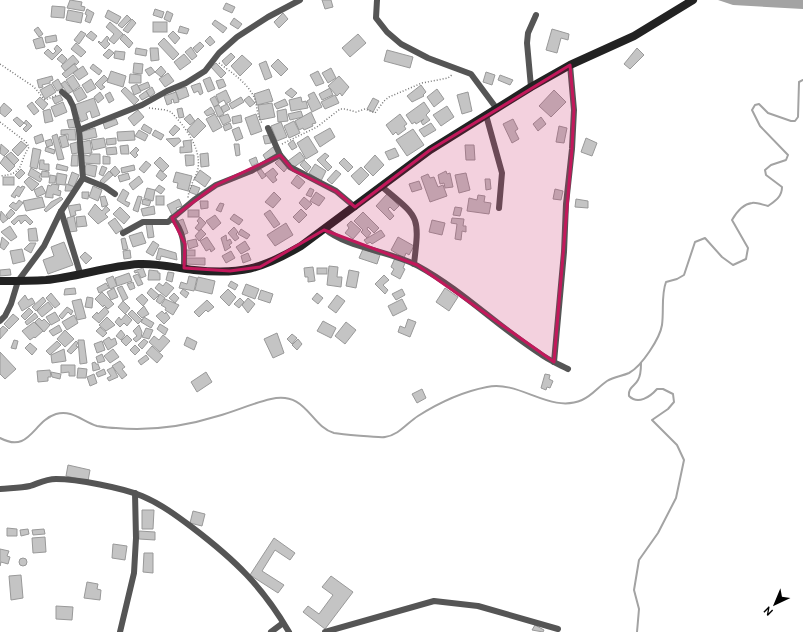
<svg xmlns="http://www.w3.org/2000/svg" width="803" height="632" font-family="Cabin,sans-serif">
<rect width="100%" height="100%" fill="#fff"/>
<!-- water -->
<path fill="#a3a3a3" d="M 718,0 L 803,0 L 803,9 L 733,5 Z"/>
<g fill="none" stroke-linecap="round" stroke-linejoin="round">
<!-- stream -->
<g stroke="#a3a3a3" stroke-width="2">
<path d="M 0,438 C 30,454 33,421 56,414 C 72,409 83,422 97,426 C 103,427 110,428 116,428 C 150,431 186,426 218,416 C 236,411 253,403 271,399 C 307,391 310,426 334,433 C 340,434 380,438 385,437 C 399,435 407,423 418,416 C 440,402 461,392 487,387 C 520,380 550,414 582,400 C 592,396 598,387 607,381 C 614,377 622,376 629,373 C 642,366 660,338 662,325 C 664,310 661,295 666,282 L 677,279 L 684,275 L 695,242 L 705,238 L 722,257 L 733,265 L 746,259 L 748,248 L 732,220 C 736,213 743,204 752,203 C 756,202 763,205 768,206 C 775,201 782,197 782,187 L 766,175 L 765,170 L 771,165 L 786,160 L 788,155 L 760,126 L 752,110 L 755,105 L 759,104 L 768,113 L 791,121 L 795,121 L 798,117 L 799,82 L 803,80"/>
<path d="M 637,632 L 639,609 L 634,590 L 639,560 L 658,533 L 676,498 L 684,460 L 677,445 L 652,420 L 668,409 L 674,402 L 673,394 L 663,389 L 657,389 C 650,397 638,405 629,396 C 628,387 635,386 638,380 C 641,375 641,369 641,363"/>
</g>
</g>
<!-- building -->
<g fill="#c4c4c4" stroke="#999">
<path d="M 70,0 L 82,2 L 81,6 L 85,7 L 84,11 L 67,8 Z"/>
<path d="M 322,0 L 331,0 L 333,7 L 325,9 Z"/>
<path d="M 226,3 L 235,7 L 232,13 L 223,9 Z"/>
<path d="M 52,6 L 65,7 L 64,18 L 51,17 Z"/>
<path d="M 87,9 L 94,13 L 90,23 L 85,21 L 87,15 L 85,14 Z"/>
<path d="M 155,9 L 164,12 L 162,18 L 153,15 Z"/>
<path d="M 68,10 L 83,13 L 81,23 L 66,20 Z"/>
<path d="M 108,10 L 121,17 L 117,24 L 105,17 Z"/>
<path d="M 167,11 L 173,14 L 170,22 L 164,19 Z"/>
<path d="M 283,13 L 288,19 L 279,28 L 274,22 Z"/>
<path d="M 127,15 L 131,19 L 122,28 L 118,25 Z"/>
<path d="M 234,18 L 242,24 L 238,29 L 230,24 Z"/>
<path d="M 132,19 L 136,23 L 128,33 L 123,30 Z"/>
<path d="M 215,20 L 227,28 L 223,33 L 212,24 Z"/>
<path d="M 110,22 L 123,34 L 114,44 L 109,40 L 114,34 L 106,27 Z"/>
<rect x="153" y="22" width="14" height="10"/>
<path d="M 180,26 L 189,29 L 187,34 L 178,32 Z"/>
<path d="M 38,27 L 43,34 L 39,37 L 34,30 Z"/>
<path d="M 552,29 L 569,34 L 568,40 L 561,38 L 557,53 L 546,50 Z"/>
<path d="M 81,31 L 86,34 L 79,44 L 74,40 Z"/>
<path d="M 91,31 L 97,36 L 93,41 L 86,36 Z"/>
<path d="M 173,31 L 180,38 L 175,44 L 168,36 Z"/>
<path d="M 124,34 L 133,43 L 129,48 L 120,39 Z"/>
<path d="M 358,34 L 366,43 L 350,57 L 342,48 Z"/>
<path d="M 56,35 L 57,41 L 46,43 L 45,37 Z"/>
<path d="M 107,36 L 109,38 L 107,41 L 110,44 L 105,49 L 98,42 L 99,41 L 101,43 Z"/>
<path d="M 210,36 L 215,42 L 210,46 L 205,41 Z"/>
<path d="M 42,37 L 45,47 L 36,49 L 33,40 Z"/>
<path d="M 164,38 L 179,54 L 173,60 L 158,44 Z"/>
<path d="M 200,42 L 204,46 L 197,53 L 193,48 Z"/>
<path d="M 76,43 L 86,52 L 81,57 L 71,49 Z"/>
<path d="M 57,45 L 62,50 L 52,60 L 44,53 L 48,49 L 53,54 L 56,51 L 54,49 Z"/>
<path d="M 191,47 L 197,56 L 192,60 L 185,52 Z"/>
<path d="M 136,48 L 147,50 L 146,56 L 135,54 Z"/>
<path d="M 150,48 L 158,48 L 159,60 L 151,61 Z"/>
<path d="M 637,48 L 644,55 L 630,69 L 624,64 Z"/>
<path d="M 109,49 L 114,53 L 108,59 L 103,55 Z"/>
<path d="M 387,50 L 413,57 L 410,68 L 384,61 Z"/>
<path d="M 115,51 L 125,52 L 124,60 L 114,58 Z"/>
<path d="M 231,53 L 235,57 L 226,66 L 222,61 Z"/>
<path d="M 62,54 L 67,59 L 63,64 L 57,59 Z"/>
<path d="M 184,54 L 191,62 L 180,70 L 174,62 Z"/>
<path d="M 73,55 L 79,62 L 76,65 L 75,63 L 65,71 L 61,66 Z"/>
<path d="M 242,55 L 252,64 L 240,76 L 231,66 Z"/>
<path d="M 278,59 L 288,69 L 281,76 L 271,66 Z"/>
<path d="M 266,61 L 272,77 L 265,80 L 259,64 Z"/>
<path d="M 134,63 L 143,64 L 142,74 L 133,73 Z"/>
<path d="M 216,63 L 226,73 L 221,78 L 211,67 Z"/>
<path d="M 74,64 L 78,69 L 66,78 L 62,74 Z"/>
<path d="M 93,64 L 102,71 L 99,75 L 90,68 Z"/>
<path d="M 83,66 L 88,74 L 79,80 L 73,73 Z"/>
<path d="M 161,66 L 166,72 L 161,77 L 155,72 Z"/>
<path d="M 151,67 L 155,72 L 149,76 L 145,70 Z"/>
<path d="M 331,68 L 336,78 L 328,83 L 322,73 Z"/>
<path d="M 111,71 L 126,76 L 123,87 L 107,82 Z"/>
<path d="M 318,71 L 324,83 L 316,86 L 310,75 Z"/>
<path d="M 486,72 L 495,75 L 492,85 L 483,82 Z"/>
<path d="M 168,73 L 174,81 L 165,87 L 159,79 Z"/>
<path d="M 130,74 L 141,75 L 141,83 L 129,83 Z"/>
<path d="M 73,75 L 80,86 L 73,91 L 66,80 Z"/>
<path d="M 104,75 L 108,79 L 102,85 L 105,87 L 101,90 L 95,84 Z"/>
<path d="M 500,75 L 513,80 L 510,85 L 498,80 Z"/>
<path d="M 52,76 L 53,80 L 50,81 L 50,83 L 42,85 L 43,87 L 39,88 L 37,80 Z"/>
<path d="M 339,76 L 349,87 L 342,96 L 340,93 L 337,96 L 328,86 Z"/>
<path d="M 210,77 L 215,89 L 208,92 L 203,80 Z"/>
<path d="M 58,79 L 63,88 L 57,91 L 52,83 Z"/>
<path d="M 91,79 L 96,88 L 87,93 L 82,85 Z"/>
<path d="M 223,79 L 226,86 L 219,89 L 216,81 Z"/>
<path d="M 65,81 L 73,91 L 68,94 L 61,84 Z"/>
<path d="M 148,82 L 150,87 L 141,91 L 138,86 Z"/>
<path d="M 200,83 L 203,93 L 200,95 L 198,91 L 194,93 L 191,86 Z"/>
<path d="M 51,84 L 56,92 L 45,99 L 40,90 Z"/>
<path d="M 137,84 L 141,92 L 134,95 L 131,87 Z"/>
<path d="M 421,85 L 426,92 L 423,95 L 424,96 L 412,102 L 407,96 Z"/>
<path d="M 81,87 L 87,97 L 78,102 L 73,92 Z"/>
<path d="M 125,87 L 139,100 L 134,105 L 121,91 Z"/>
<path d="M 152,87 L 155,93 L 150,97 L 146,91 Z"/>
<path d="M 186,87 L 189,96 L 179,100 L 175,90 Z"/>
<path d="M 291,88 L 297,93 L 292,98 L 285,93 Z"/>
<path d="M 330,88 L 333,95 L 322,100 L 319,94 Z"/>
<path d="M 269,89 L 273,101 L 257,105 L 254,94 Z"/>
<path d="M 437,89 L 444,99 L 434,107 L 427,97 Z"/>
<path d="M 226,90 L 231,101 L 226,104 L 224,100 L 219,103 L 216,95 Z"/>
<path d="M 554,90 L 566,102 L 551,117 L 539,106 Z"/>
<path d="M 146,91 L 149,96 L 142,100 L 139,96 Z"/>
<path d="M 100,92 L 104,98 L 98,103 L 94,97 Z"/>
<path d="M 110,92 L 114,100 L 109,103 L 105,95 Z"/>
<path d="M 176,92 L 179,102 L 174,103 L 173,99 L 171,100 L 172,103 L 167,105 L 164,96 Z"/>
<path d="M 314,92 L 322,107 L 312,112 L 307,101 L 310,99 L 308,95 Z"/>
<path d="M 468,92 L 472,111 L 462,114 L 457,95 Z"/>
<path d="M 60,95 L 63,100 L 55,104 L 52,98 Z"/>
<path d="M 335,95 L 339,103 L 325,109 L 321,102 Z"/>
<path d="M 215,96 L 219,104 L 214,107 L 210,99 Z"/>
<path d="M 249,96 L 255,103 L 250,107 L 244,100 Z"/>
<path d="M 40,97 L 48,104 L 43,110 L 35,102 Z"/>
<path d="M 241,97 L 244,102 L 232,109 L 229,104 Z"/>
<path d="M 301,97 L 302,102 L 306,101 L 308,108 L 291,111 L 289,100 Z"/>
<path d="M 94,98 L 100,115 L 92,118 L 90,111 L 86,113 L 88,119 L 81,122 L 74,105 Z"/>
<path d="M 373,98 L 379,101 L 373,112 L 367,109 Z"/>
<path d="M 285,99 L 288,105 L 277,109 L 274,104 Z"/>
<path d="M 32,102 L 39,111 L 34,115 L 27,106 Z"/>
<path d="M 63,102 L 67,112 L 55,117 L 51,107 Z"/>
<path d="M 424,102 L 430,111 L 426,115 L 430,120 L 423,125 L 421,122 L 424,119 L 416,124 L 415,122 L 412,124 L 406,115 Z"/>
<path d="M 4,103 L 12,110 L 5,117 L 0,113 L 0,108 Z"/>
<path d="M 272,103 L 275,117 L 260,120 L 258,105 Z"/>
<path d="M 227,104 L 230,109 L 223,113 L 221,107 Z"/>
<path d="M 219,105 L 224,114 L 218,117 L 214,107 Z"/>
<path d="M 447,106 L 454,117 L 441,126 L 433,115 Z"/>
<path d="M 211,107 L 215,113 L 207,116 L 204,112 Z"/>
<path d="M 182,108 L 184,117 L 179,118 L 177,109 Z"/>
<path d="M 50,109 L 53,121 L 45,123 L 43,111 Z"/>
<path d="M 286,109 L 288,121 L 278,122 L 277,111 Z"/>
<path d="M 138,110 L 144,117 L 134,126 L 128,118 Z"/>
<path d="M 301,111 L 303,117 L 290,120 L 288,114 Z"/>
<path d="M 311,112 L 316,123 L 312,124 L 313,126 L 304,130 L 303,128 L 299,130 L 295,121 Z"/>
<path d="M 190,114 L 195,121 L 190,125 L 184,119 Z"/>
<path d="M 215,114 L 222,127 L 213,132 L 206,119 Z"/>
<path d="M 228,114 L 231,121 L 223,125 L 219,117 Z"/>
<path d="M 256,114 L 262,131 L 251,135 L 245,118 Z"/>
<path d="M 400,114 L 407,124 L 404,126 L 406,129 L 398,135 L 396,132 L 393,135 L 386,125 Z"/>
<path d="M 241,115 L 242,122 L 233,124 L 232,117 Z"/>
<path d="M 17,117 L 24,123 L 20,127 L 13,120 Z"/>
<path d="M 541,117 L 546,124 L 538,131 L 533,124 Z"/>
<path d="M 198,118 L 206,126 L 194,138 L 187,130 Z"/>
<path d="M 75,119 L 77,127 L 69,128 L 67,120 Z"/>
<path d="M 116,119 L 118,124 L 105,129 L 103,123 Z"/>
<path d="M 513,119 L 518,129 L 515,131 L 519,139 L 512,143 L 503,124 Z"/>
<path d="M 26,120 L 32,126 L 26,132 L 23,129 L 27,125 L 24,123 Z"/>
<path d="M 294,121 L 300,133 L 289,138 L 284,126 Z"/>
<path d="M 281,122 L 287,137 L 277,141 L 271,126 Z"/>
<path d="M 230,123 L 232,128 L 225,131 L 223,126 Z"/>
<path d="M 431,123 L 436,130 L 424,137 L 419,130 Z"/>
<path d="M 144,124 L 152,129 L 150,134 L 141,129 Z"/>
<path d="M 175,125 L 180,129 L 173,136 L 169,132 Z"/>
<path d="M 559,126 L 567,128 L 564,143 L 556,142 Z"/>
<path d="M 239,127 L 243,138 L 236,141 L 232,130 Z"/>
<path d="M 95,128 L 97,137 L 83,140 L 81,132 Z"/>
<path d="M 330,128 L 335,137 L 320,147 L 314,137 Z"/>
<path d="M 75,129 L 76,140 L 68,140 L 68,134 L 61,135 L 61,130 Z"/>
<path d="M 413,129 L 424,145 L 407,156 L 396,140 Z"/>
<path d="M 139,130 L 148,135 L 145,141 L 135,136 Z"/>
<path d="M 155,130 L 164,135 L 161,140 L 152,135 Z"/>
<path d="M 134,131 L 135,140 L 118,141 L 117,132 Z"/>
<path d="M 42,134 L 44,141 L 36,144 L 34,137 Z"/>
<path d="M 57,134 L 64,159 L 58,160 L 52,136 Z"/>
<path d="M 66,135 L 69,146 L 62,148 L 59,137 Z"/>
<path d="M 269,135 L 271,143 L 265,144 L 263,136 Z"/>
<path d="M 308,136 L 318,152 L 306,159 L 297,143 Z"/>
<path d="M 104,138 L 106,147 L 93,150 L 91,140 Z"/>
<path d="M 116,138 L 116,144 L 107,145 L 106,139 Z"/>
<path d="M 179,138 L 181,141 L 174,147 L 166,139 Z"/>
<path d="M 586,138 L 597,143 L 592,156 L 581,152 Z"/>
<path d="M 51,139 L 53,145 L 47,147 L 45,141 Z"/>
<path d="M 90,140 L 92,153 L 84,154 L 82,142 Z"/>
<path d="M 191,140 L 192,152 L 180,153 L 180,147 L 184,147 L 183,141 Z"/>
<path d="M 293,140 L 297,147 L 292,150 L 288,144 Z"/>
<path d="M 21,141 L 27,146 L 18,156 L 12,150 Z"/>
<path d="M 77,142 L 78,153 L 72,154 L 70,144 Z"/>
<path d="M 1,144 L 9,151 L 4,156 L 0,153 Z"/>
<path d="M 234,144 L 239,144 L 240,155 L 236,156 Z"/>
<path d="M 128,145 L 129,154 L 121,154 L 120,146 Z"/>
<path d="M 465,145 L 474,145 L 475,160 L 466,160 Z"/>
<path d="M 46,147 L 55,150 L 54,154 L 45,151 Z"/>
<path d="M 116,147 L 117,154 L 107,155 L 106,148 Z"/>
<path d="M 136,147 L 139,150 L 136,153 L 138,155 L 135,158 L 130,153 Z"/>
<path d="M 273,147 L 277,153 L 266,160 L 263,155 Z"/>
<path d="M 33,148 L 41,150 L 37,169 L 30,167 Z"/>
<path d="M 395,148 L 399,156 L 389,160 L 385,152 Z"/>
<path d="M 11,152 L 19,160 L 14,165 L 6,156 Z"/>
<path d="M 300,152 L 305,159 L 293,168 L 288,161 Z"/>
<path d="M 208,153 L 209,166 L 201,167 L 200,154 Z"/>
<path d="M 325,153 L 329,156 L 325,160 L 332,167 L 328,171 L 317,160 Z"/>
<path d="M 90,154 L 100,154 L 100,164 L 83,163 L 84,155 L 90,156 Z"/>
<path d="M 72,155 L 78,155 L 78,166 L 71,166 Z"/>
<path d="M 185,155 L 194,155 L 194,165 L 186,166 Z"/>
<path d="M 375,155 L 384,165 L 373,176 L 364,167 Z"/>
<path d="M 5,156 L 15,166 L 9,172 L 0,163 Z"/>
<path d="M 103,156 L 110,157 L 110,164 L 103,164 Z"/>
<path d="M 160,157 L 169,166 L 163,172 L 154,163 Z"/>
<path d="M 256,157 L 258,163 L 252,166 L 249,160 Z"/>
<path d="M 344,158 L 353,167 L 348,172 L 339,163 Z"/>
<path d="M 280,159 L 288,167 L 284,172 L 275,163 Z"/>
<path d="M 40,160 L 44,160 L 44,164 L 49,164 L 49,171 L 39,169 Z"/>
<path d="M 304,160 L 311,167 L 307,172 L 300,165 Z"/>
<path d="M 146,161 L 151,165 L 144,173 L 139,169 Z"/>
<path d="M 57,164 L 68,167 L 67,171 L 56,169 Z"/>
<path d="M 86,164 L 97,166 L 95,177 L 84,174 Z"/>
<path d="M 315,164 L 326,171 L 321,181 L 309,173 Z"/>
<path d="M 134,165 L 135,170 L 122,173 L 121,168 Z"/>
<path d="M 102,166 L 107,168 L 103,176 L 99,174 Z"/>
<path d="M 115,166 L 120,172 L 115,177 L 110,171 Z"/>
<path d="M 361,167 L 369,175 L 359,185 L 351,176 Z"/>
<path d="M 31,168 L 41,174 L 39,177 L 42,179 L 40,182 L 28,175 Z"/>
<path d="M 273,168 L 278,174 L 275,177 L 277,180 L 273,183 L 265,174 Z"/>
<path d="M 21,169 L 25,173 L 19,179 L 15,175 Z"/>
<path d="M 261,169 L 266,176 L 262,179 L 257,171 Z"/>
<path d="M 160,170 L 167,176 L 162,181 L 156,176 Z"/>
<path d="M 200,170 L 211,178 L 205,187 L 194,179 Z"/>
<path d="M 336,170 L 341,174 L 332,184 L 327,180 Z"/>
<path d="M 42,171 L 49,172 L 49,177 L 41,177 Z"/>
<path d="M 109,171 L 113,175 L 103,184 L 100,181 Z"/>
<path d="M 446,171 L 447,174 L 450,173 L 453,187 L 445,188 L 444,183 L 440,184 L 438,175 Z"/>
<path d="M 72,172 L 79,175 L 74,187 L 68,184 Z"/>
<path d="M 176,172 L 192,176 L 188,191 L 177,188 L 178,183 L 173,182 Z"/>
<path d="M 57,173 L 67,175 L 65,185 L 56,184 Z"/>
<path d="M 128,173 L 130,179 L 120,182 L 118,176 Z"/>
<path d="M 466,173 L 470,190 L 459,193 L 455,175 Z"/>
<path d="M 428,174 L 430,178 L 434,177 L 438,187 L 443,185 L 447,196 L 430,202 L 421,177 Z"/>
<path d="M 50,175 L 56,176 L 55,183 L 49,183 Z"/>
<path d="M 297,175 L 305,182 L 299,189 L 291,183 Z"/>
<path d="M 139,176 L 143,182 L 133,190 L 129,184 Z"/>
<rect x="3" y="177" width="11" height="8"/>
<path d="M 29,177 L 39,184 L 32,191 L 24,182 Z"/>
<path d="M 485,179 L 490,179 L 491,189 L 486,190 Z"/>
<path d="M 419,181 L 422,189 L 412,192 L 409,184 Z"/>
<path d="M 52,184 L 59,185 L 58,190 L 61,191 L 60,196 L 53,194 L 53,198 L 45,197 L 48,185 L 51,186 Z"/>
<path d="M 66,184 L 75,187 L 71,191 L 65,191 Z"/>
<path d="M 159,185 L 165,189 L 161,194 L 155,190 Z"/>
<path d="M 192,185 L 200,188 L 197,195 L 189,192 Z"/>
<path d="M 18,186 L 21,188 L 22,186 L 25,187 L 19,197 L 16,195 L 15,198 L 11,196 Z"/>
<path d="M 42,186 L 46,193 L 37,197 L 34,190 Z"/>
<path d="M 93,186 L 102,190 L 98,201 L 89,197 Z"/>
<path d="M 147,188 L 155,190 L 153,201 L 144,198 Z"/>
<path d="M 310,188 L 314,190 L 311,197 L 306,195 Z"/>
<path d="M 123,189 L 129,193 L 125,201 L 130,203 L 128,207 L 117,200 Z"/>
<path d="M 555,189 L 563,191 L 561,200 L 553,199 Z"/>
<path d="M 82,192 L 89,192 L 88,199 L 82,198 Z"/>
<path d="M 274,192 L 281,199 L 273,208 L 265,202 Z"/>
<path d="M 316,192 L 325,198 L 319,206 L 310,201 Z"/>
<path d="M 387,194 L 399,206 L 394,211 L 390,207 L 388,209 L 394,216 L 390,220 L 376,206 Z"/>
<path d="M 478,195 L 485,196 L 484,202 L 491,203 L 489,214 L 467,211 L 469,198 L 477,200 Z"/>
<path d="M 105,196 L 108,205 L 102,207 L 100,197 Z"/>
<path d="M 138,196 L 142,197 L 138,212 L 133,210 Z"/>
<rect x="156" y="196" width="8" height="9"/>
<path d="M 42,197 L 45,207 L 26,211 L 23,201 Z"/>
<path d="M 61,197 L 63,199 L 46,212 L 44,210 L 51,202 Z"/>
<path d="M 304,197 L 312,204 L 306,210 L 299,203 Z"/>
<path d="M 143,199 L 151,201 L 149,206 L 142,204 Z"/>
<path d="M 179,199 L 182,206 L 176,208 L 178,211 L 172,215 L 167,205 Z"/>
<path d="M 576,199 L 588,201 L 588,208 L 575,207 Z"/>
<path d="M 19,200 L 23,203 L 16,211 L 9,206 L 13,202 L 16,204 Z"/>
<path d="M 200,201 L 208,201 L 208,208 L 201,209 Z"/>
<path d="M 220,203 L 224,204 L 221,212 L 216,210 Z"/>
<path d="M 80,204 L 81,210 L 75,211 L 76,215 L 71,217 L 68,206 Z"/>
<path d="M 95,204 L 102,211 L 106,206 L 110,210 L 105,214 L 108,217 L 98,224 L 88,214 Z"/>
<path d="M 154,206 L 155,214 L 143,216 L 141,209 Z"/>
<path d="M 120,207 L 130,217 L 124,224 L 113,214 Z"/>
<path d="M 455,207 L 462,208 L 460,216 L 453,215 Z"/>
<path d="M 11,209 L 15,213 L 9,219 L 6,215 Z"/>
<path d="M 301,209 L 307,215 L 299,223 L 293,217 Z"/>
<rect x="188" y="210" width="11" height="7"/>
<path d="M 270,210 L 280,224 L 274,228 L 264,214 Z"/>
<path d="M 1,211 L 8,219 L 3,223 L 0,219 Z"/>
<path d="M 363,212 L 379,228 L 374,233 L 368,227 L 367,229 L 371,233 L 367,238 L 361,232 L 363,230 L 354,221 Z"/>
<path d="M 234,214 L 243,220 L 239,225 L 230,219 Z"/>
<path d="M 26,215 L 33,222 L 30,225 L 25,220 L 21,224 L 19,220 L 14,225 L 11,222 L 18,216 Z"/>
<path d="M 215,215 L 221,223 L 213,230 L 206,221 Z"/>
<path d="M 74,216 L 77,231 L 69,232 L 67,218 Z"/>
<path d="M 85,216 L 87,226 L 77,227 L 76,217 Z"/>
<path d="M 200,217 L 206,223 L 199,231 L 195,228 L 199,223 L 197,221 Z"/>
<path d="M 115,218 L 123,229 L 116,234 L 108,223 Z"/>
<path d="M 452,218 L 464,219 L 463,226 L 466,226 L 466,232 L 462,231 L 461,240 L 455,239 L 457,224 L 451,223 Z"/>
<path d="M 183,219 L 188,233 L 183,235 L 178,221 Z"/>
<path d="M 432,220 L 445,223 L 442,235 L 429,232 Z"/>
<path d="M 351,221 L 361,230 L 353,239 L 345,233 L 349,228 L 347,225 Z"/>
<path d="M 152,223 L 154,237 L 148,238 L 146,224 Z"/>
<path d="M 286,223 L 293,235 L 275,246 L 267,235 Z"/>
<path d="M 10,226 L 17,237 L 11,241 L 1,232 Z"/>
<path d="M 234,227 L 238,232 L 236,234 L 239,238 L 235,241 L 228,233 Z"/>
<path d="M 36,228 L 38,241 L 29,241 L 28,229 Z"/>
<path d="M 201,229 L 206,234 L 199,241 L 195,236 Z"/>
<path d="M 241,229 L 250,235 L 247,239 L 238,234 Z"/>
<path d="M 381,230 L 385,236 L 372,244 L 370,242 L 367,244 L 364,240 Z"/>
<path d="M 142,232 L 146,243 L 133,247 L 129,236 Z"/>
<path d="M 226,235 L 227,241 L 230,239 L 232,243 L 229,245 L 231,247 L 225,251 L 221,238 Z"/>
<path d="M 2,237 L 9,243 L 4,250 L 0,247 Z"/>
<path d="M 207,237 L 215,249 L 211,252 L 210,249 L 206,251 L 200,241 Z"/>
<path d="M 398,237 L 414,246 L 409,255 L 406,253 L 404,258 L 391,250 Z"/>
<path d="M 125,238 L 128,249 L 123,250 L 121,239 Z"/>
<path d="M 196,239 L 198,246 L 189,249 L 187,241 Z"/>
<path d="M 153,241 L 159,245 L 153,256 L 146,252 Z"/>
<path d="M 245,241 L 250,249 L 241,254 L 236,247 Z"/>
<path d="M 64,242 L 73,265 L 48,274 L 43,260 L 54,256 L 51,247 Z"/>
<path d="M 30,243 L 36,243 L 31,253 L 24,249 Z"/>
<path d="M 159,248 L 176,253 L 177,260 L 161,256 L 160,260 L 156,259 Z"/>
<path d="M 22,249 L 25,261 L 13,264 L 10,251 Z"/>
<path d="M 363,249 L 380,255 L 377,264 L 359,258 Z"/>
<path d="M 130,250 L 131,258 L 124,259 L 123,251 Z"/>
<rect x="186" y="250" width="9" height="6"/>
<path d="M 231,251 L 235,258 L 226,263 L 222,256 Z"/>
<path d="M 85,252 L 92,258 L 86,264 L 80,257 Z"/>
<path d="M 248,253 L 251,260 L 243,263 L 241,256 Z"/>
<path d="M 186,258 L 205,258 L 205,265 L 186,264 Z"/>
<path d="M 395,258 L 405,263 L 403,268 L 405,269 L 400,279 L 391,274 L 394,269 L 391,267 Z"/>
<path d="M 329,266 L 338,267 L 337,277 L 342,277 L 341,287 L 327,285 Z"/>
<path d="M 313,267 L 315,281 L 308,282 L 308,277 L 305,277 L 304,268 Z"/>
<path d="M 143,268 L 146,276 L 141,278 L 138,272 L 135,273 L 134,271 Z"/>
<rect x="317" y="268" width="10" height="6"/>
<path d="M 10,269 L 11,275 L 0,276 L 0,270 Z"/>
<path d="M 149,270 L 158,271 L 158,273 L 160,273 L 160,280 L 148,280 Z"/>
<path d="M 349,270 L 359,272 L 356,288 L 346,286 Z"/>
<path d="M 168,272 L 174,273 L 172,282 L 166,280 Z"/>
<path d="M 129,273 L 132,281 L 117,286 L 115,278 Z"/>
<path d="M 138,274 L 143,284 L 138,286 L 133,276 Z"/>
<path d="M 384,275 L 389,280 L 383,285 L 388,290 L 385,294 L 375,284 Z"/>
<path d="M 113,276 L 117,286 L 110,289 L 106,279 Z"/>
<path d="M 189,276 L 197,278 L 194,291 L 179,288 L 181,282 L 187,284 Z"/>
<path d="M 198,277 L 215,281 L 212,294 L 195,290 Z"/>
<path d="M 231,281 L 238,285 L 235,290 L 228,286 Z"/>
<path d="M 133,282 L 135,288 L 130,290 L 127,284 Z"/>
<path d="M 166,282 L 174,288 L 166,297 L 155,288 L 159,283 L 163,286 Z"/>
<path d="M 106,283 L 109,288 L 99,293 L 97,288 Z"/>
<path d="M 246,284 L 259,289 L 255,299 L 242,294 Z"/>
<path d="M 122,286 L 128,298 L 123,301 L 117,288 Z"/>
<path d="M 75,288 L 76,294 L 64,295 L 65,289 Z"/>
<path d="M 114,288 L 118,297 L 111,300 L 107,292 Z"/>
<path d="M 151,288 L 159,295 L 154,300 L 147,293 Z"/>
<path d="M 445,288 L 458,297 L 449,311 L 436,302 Z"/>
<path d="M 183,289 L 189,293 L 186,298 L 180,293 Z"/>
<path d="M 228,289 L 236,297 L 229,306 L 220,297 Z"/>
<path d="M 402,289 L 405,295 L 396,300 L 392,294 Z"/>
<path d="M 261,290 L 273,294 L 270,303 L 258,299 Z"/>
<path d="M 102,292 L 114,304 L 108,309 L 104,305 L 103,307 L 95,299 Z"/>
<path d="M 51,293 L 60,304 L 55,308 L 46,298 Z"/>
<path d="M 174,293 L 179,298 L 175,303 L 169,298 Z"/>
<path d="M 317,293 L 323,298 L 318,304 L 312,299 Z"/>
<path d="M 142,294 L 148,300 L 143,306 L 136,299 Z"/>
<path d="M 160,294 L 165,298 L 160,304 L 156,301 Z"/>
<path d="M 25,295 L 28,300 L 32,298 L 35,303 L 22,311 L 18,303 Z"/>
<path d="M 337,295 L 345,301 L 336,313 L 328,307 Z"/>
<path d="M 43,297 L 46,301 L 36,311 L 32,307 Z"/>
<path d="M 87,297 L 93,298 L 92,308 L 85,307 Z"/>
<path d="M 240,298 L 244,302 L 239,308 L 234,304 Z"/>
<path d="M 248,298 L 255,304 L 248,313 L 242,305 Z"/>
<path d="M 81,299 L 86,318 L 77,320 L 72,301 Z"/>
<path d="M 165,299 L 179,305 L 173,315 L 165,310 L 166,308 L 161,305 Z"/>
<path d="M 402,299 L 407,309 L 393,316 L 388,306 Z"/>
<path d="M 207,300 L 214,307 L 208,312 L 206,310 L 199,317 L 194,312 Z"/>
<path d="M 123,301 L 130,308 L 125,314 L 118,307 Z"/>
<path d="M 48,302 L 53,308 L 42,317 L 37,311 Z"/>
<path d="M 144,306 L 149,314 L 142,318 L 137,313 Z"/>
<path d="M 67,307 L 73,311 L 71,315 L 68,312 L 62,319 L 59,316 Z"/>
<path d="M 105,307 L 109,312 L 99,323 L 92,317 L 97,312 L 98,314 Z"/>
<path d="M 29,308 L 33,312 L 25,320 L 21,316 Z"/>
<path d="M 132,310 L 142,320 L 138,324 L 128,314 Z"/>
<path d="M 162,311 L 165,314 L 166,312 L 170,318 L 164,324 L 156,316 Z"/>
<path d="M 55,312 L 60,320 L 51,325 L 46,317 Z"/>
<path d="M 35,313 L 38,317 L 27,325 L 25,322 Z"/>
<path d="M 13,314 L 19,319 L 9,329 L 4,324 Z"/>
<path d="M 126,314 L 132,320 L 127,326 L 124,323 L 120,327 L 115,322 L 119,317 L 121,320 Z"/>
<path d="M 74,315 L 78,323 L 67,330 L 62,322 Z"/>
<path d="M 107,317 L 115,325 L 106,331 L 99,325 Z"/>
<path d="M 144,317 L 154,323 L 151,328 L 141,322 Z"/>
<path d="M 39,318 L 42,321 L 44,319 L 50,325 L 44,332 L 35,322 Z"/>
<path d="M 408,319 L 416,322 L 410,337 L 398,332 L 400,326 L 405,328 Z"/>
<path d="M 323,321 L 336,328 L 331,338 L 317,331 Z"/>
<path d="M 34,322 L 43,331 L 35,338 L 34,337 L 30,340 L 22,331 Z"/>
<path d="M 346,322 L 356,330 L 345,344 L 335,336 Z"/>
<path d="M 160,324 L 168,329 L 165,335 L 157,329 Z"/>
<path d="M 59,325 L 62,331 L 53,336 L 49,331 Z"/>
<path d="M 139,325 L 142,332 L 141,338 L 136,342 L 133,339 L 137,336 L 133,331 Z"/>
<path d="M 3,326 L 8,330 L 0,339 L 0,329 Z"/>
<path d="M 100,327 L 107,333 L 103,337 L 96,331 Z"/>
<path d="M 146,328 L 153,330 L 149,339 L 142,337 Z"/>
<path d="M 65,330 L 74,339 L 65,347 L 57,339 Z"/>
<path d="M 121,330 L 125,335 L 121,340 L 116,336 Z"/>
<path d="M 277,333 L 284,353 L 273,358 L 264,339 Z"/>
<path d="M 292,334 L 297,338 L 292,344 L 287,339 Z"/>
<path d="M 127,335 L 132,340 L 126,346 L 121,341 Z"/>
<path d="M 163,335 L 170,341 L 160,352 L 149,342 L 154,336 L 159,340 Z"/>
<path d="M 109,337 L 111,340 L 115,338 L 117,344 L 108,350 L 103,341 Z"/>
<path d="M 187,337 L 197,342 L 194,350 L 184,345 Z"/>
<path d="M 144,339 L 148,342 L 142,349 L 138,345 Z"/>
<path d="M 298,339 L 302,344 L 297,350 L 292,345 Z"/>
<path d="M 14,340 L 18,341 L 16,349 L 11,348 Z"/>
<path d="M 78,340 L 84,340 L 87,363 L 80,364 Z"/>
<path d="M 57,341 L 61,345 L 50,355 L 46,351 Z"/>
<path d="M 76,341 L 78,343 L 76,346 L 78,347 L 71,354 L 67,351 Z"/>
<path d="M 102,341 L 105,350 L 97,353 L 94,344 Z"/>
<path d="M 30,343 L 37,349 L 32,355 L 25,348 Z"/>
<path d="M 135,345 L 140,350 L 135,355 L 130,350 Z"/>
<path d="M 152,346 L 163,356 L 157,363 L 146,353 Z"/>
<path d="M 64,349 L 66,361 L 52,363 L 51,355 Z"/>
<path d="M 113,349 L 119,357 L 110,363 L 104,356 Z"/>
<path d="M 0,352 L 16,369 L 5,379 L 0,374 Z"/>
<path d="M 102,354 L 105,361 L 98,363 L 96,357 Z"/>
<path d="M 146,355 L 149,359 L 141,365 L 138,361 Z"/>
<path d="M 120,361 L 125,367 L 122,369 L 127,375 L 122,379 L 112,366 Z"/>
<path d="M 95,362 L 96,364 L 98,364 L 100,369 L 93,371 L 92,363 Z"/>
<path d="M 61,365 L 75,365 L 75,376 L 69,376 L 69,372 L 61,373 Z"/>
<path d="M 113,367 L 118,377 L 109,381 L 107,378 L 111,376 L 107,370 Z"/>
<path d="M 78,368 L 87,369 L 86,378 L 77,378 Z"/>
<path d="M 104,369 L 106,374 L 98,377 L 96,373 Z"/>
<path d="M 50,370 L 51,377 L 48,377 L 48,381 L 38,382 L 37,371 Z"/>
<path d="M 51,372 L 61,374 L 60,379 L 52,377 Z"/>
<path d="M 206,372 L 212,382 L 197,392 L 191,382 Z"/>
<path d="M 94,374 L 97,383 L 90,386 L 87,377 Z"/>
<path d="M 545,374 L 550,375 L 549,379 L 553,381 L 550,388 L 547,387 L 546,390 L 541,388 Z"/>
<path d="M 422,389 L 426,398 L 417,403 L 412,394 Z"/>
<path d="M 68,465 L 90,470 L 88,481 L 66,476 Z"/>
<path d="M 142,510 L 154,510 L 153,529 L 142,529 Z"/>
<path d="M 193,511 L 205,514 L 202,526 L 190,523 Z"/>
<path d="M 7,528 L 17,529 L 17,536 L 7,536 Z"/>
<path d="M 28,529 L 29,534 L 21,536 L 20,530 Z"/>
<path d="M 44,529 L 45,534 L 33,535 L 32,530 Z"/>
<path d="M 139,531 L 155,532 L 155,540 L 139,539 Z"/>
<path d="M 45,537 L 46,552 L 33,553 L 32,538 Z"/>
<path d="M 274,538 L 295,553 L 290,560 L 275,550 L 262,571 L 284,585 L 278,593 L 250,575 Z"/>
<path d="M 113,544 L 127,546 L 125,560 L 112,558 Z"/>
<path d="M 0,549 L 9,551 L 7,556 L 10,557 L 8,564 L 1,562 L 0,566 Z"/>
<path d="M 144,553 L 153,553 L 153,573 L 143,572 Z"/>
<circle cx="23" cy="562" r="4"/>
<path d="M 21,575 L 23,598 L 11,600 L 9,576 Z"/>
<path d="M 331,576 L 353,592 L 325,629 L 303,612 L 308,606 L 319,614 L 333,595 L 322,587 Z"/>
<path d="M 87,582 L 98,584 L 97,589 L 101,590 L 100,600 L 84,598 Z"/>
<path d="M 56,606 L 73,607 L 72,620 L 56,619 Z"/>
<path d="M 535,625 L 544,630 L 543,632 L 532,630 Z"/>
</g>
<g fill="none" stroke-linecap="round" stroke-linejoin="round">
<!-- path -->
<g stroke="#777" stroke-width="1.5" stroke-dasharray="1 2" stroke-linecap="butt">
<path d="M 219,63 C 232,73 245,81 253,95 C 258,104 256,117 263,124"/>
<path d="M 0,64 L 34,87 L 45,100 L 57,95"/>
<path d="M 149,108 L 166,110 L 171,112 C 184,125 204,151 197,172 C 194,181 189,187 188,198"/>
<path d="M 0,122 L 26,142 L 29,147 C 18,164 25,174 0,176"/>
<path d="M 282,144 L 317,127 L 340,109 L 345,109 L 356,112 L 365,109 L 375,113 L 384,101 L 389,97 L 422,83 L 448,78 L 453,74"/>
</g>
<!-- street -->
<g stroke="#555" stroke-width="6">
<path d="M 377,0 L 376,18 L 387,32 L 401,44 L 428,58 L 471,74 L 497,109"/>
<path d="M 531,87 L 527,43 L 528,33 L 536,15"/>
<path d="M 486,115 L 502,173 L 499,208"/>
<path d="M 268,128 L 280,155 L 290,167 L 336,191 L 355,207"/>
<path d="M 79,130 L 142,105 L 167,91 L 186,83 L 205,71 L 219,53 L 237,37 L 268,17 L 300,0"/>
<path d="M 83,178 L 105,187 L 115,194"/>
<path d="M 381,186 C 419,218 420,214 414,264"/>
<path d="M 61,211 L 80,273"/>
<path d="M 172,218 C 186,233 184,250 184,268"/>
<path d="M 325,229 C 347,248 391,251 418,266 C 462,290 497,326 539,353 C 548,360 558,364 568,369"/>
<path d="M 123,233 L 143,222 L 168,222 L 194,200 L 216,185 L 251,171 L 280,155"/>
<path d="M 0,321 L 5,316 L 11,304 L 18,281 L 44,246 L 60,213 L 83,178 L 79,130 L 73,106 L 69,98 L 62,92"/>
<path d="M 554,362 L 564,252 L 566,204 L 572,149 L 574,110 L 570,65"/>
<path d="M 0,489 C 10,488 21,488 30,486 C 39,483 46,479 56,479 C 77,479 123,488 142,496 C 161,504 177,516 193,528 C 235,560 262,586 289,632"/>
<path d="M 120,632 L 134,573 L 136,538 L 135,493"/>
<path d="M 271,632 L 283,623"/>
<path d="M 325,632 L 434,601 L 478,606 L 558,629"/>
</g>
<!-- secondary -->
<path stroke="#222" stroke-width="8" d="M 0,281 C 15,281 31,281 46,280 C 77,277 108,266 139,264 C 158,263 176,268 194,270 C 240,275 262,269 301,246 L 430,150 L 531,87 L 570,65 L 634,36 L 693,0"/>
</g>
<!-- marked area -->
<path fill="#c2185b" fill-opacity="0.2" stroke="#c2185b" stroke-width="3" stroke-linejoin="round" d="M 570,65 L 574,110 L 572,149 L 554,362 L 417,265 L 324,230 L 260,267 L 230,271 L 184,268 L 185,244 L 172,218 L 216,185 L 280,155 L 293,170 L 336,191 L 355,207 L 430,150 Z"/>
<!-- north arrow -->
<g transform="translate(775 604) rotate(224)" stroke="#ffffff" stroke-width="3" paint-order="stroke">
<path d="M0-3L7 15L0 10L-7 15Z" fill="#000000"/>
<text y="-6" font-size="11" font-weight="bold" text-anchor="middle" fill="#000000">N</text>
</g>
</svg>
